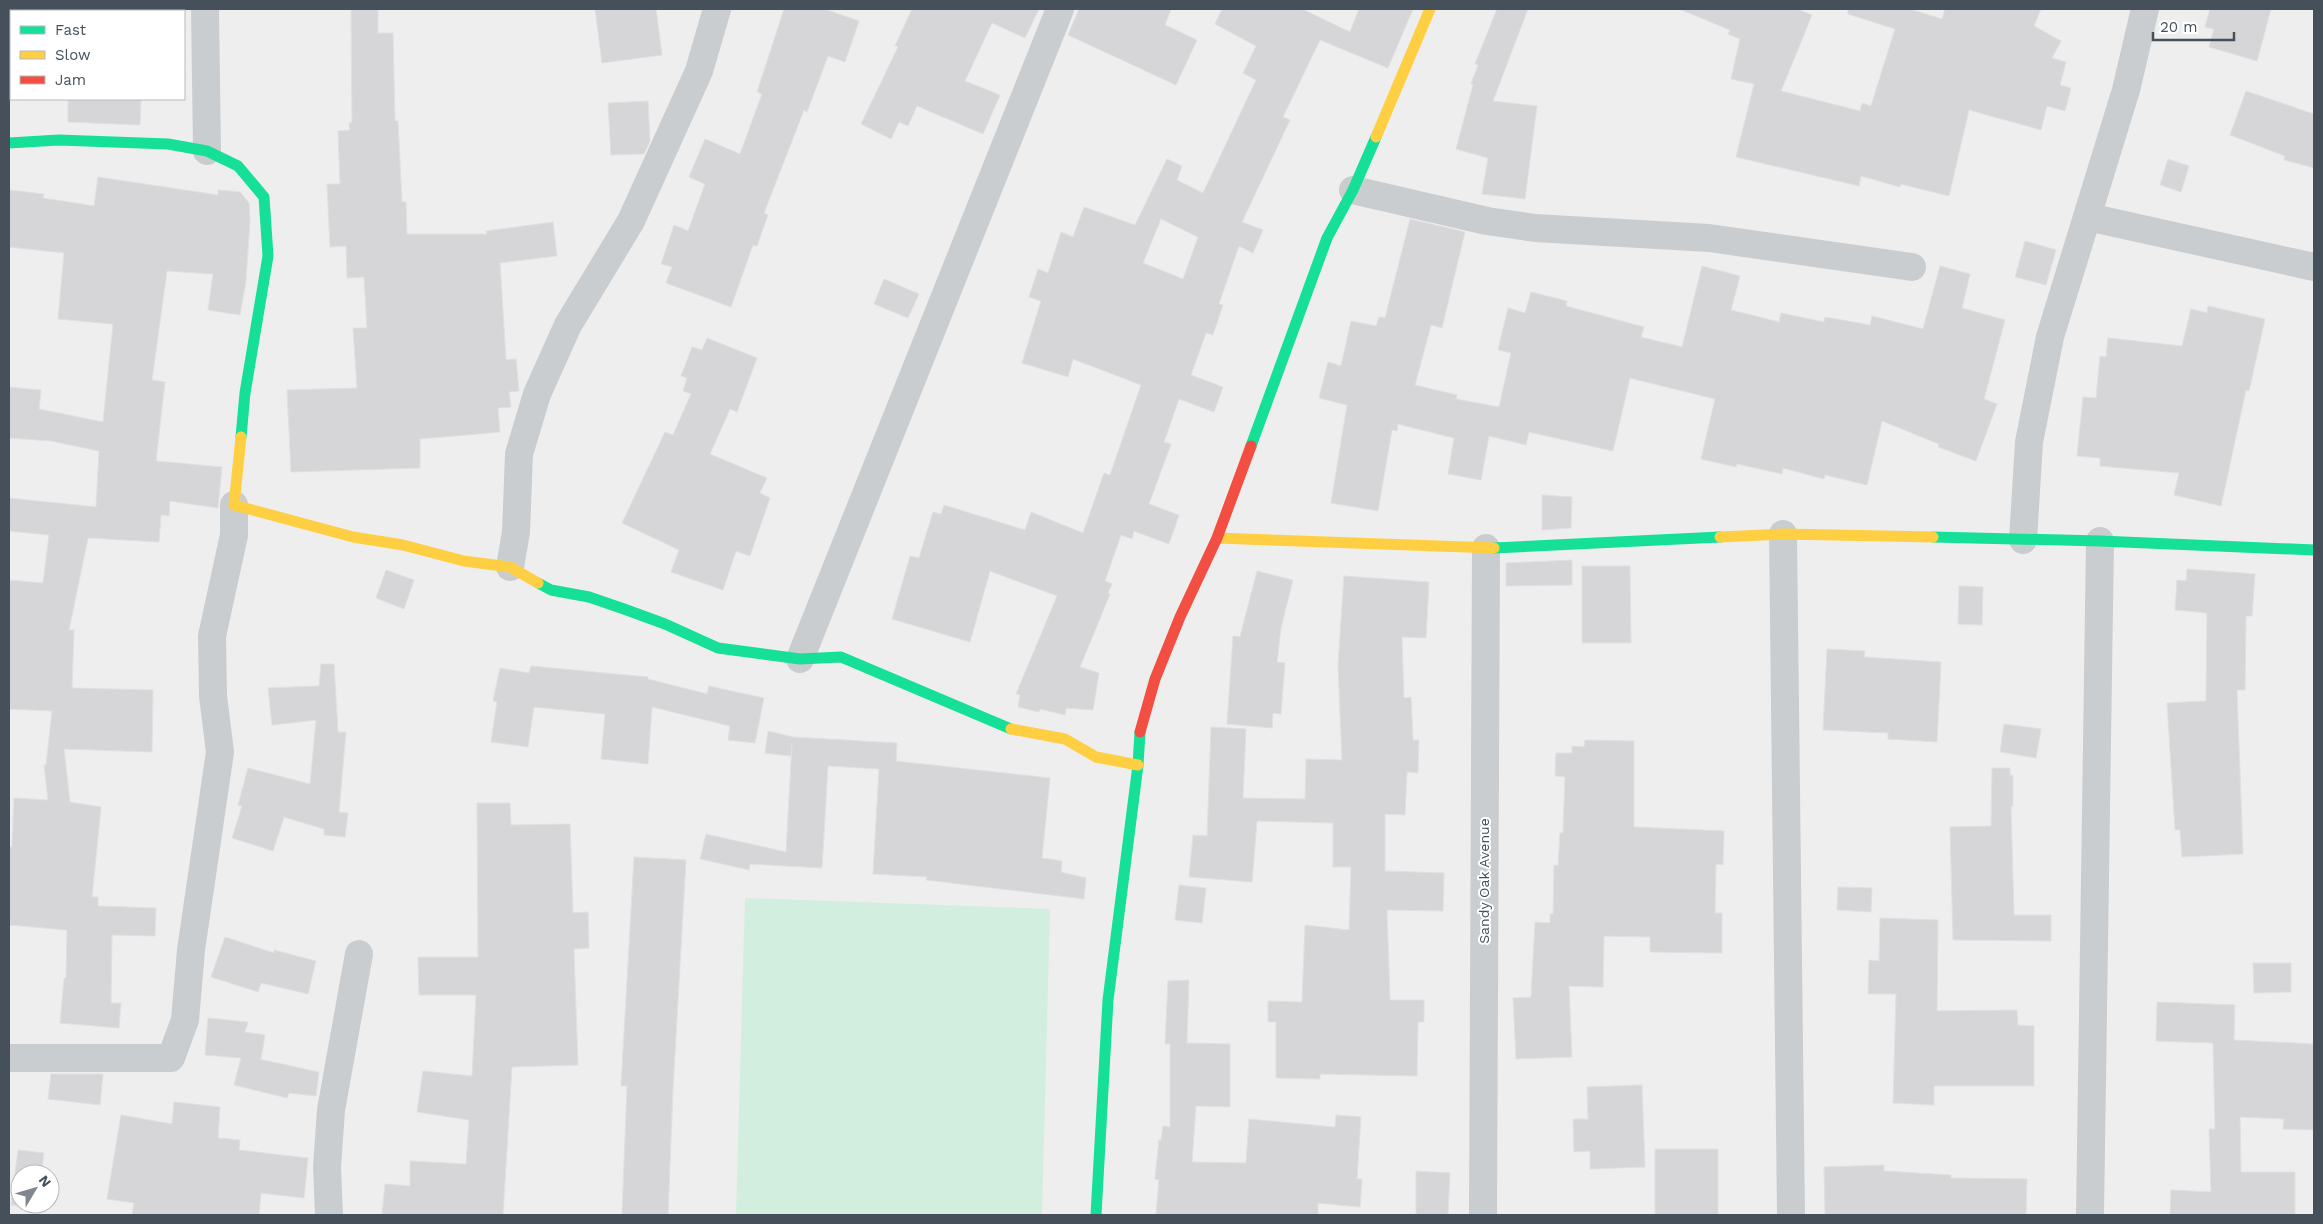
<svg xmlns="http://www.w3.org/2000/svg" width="2323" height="1224" font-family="'Work Sans',sans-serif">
<rect width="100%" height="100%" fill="#efeeee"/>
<!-- green -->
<path fill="#d2eede" d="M 745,898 L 1050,909 L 1042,1215 L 736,1215 Z"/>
<!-- building -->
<g fill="#d6d6d8" stroke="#e0e0e1" fill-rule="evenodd">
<path d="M 351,9 L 378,9 L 378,33 L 393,33 L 395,121 L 398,121 L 402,202 L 406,202 L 407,234 L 487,234 L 486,231 L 553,222 L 557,256 L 500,263 L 506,360 L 516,359 L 519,391 L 509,392 L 511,407 L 498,408 L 500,432 L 420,439 L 420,468 L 291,472 L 287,390 L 357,388 L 353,328 L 367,328 L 364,277 L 347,278 L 346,246 L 330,247 L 327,184 L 340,184 L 338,131 L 350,130 L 349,123 L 352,122 Z"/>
<path d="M 595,9 L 656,9 L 662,55 L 602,63 Z"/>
<path d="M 784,9 L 824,9 L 859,21 L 845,62 L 828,56 L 807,112 L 804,110 L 764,213 L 768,215 L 757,246 L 753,245 L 731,307 L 666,283 L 672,267 L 661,264 L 674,225 L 688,231 L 705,184 L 689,177 L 705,139 L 740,154 L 762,94 L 757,92 Z"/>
<path d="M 912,9 L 1039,9 L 1025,38 L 992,23 L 965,81 L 1000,95 L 983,134 L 917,106 L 908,126 L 899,122 L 891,139 L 861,124 L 898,47 L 895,46 Z"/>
<path d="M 1079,9 L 1171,9 L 1165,25 L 1197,40 L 1176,85 L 1068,35 Z"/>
<path d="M 1222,9 L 1302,9 L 1350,32 L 1359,9 L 1413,9 L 1388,68 L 1320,40 L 1283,117 L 1290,120 L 1242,222 L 1263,230 L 1253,253 L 1239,246 L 1219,304 L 1223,305 L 1213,335 L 1206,333 L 1191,375 L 1223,387 L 1214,412 L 1179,399 L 1164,442 L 1171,444 L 1149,504 L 1179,515 L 1169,544 L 1134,531 L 1132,539 L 1121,535 L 1105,581 L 1112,584 L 1108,593 L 1110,594 L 1080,667 L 1099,673 L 1093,710 L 1066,708 L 1065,715 L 1040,709 L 1039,712 L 1018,707 L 1020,695 L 1016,694 L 1057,596 L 990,571 L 970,642 L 892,619 L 910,556 L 919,558 L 933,512 L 941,514 L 944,505 L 1025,530 L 1031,512 L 1083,533 L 1104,473 L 1110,475 L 1141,385 L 1073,359 L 1068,377 L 1022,363 L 1041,301 L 1029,297 L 1038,269 L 1048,273 L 1061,232 L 1073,237 L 1084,207 L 1135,225 L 1167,159 L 1182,166 L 1177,180 L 1203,193 L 1256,80 L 1243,73 L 1256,46 L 1215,24 ZM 1161,219 L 1198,237 L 1183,279 L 1143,263 Z"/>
<path d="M 1497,9 L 1528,9 L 1493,101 L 1537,106 L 1525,199 L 1482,194 L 1488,158 L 1456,149 L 1473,85 L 1471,84 L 1478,65 L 1475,64 Z"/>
<path d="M 1679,9 L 1797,9 L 1812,15 L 1781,91 L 1860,111 L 1862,103 L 1871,106 L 1895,29 L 1848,14 L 1848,9 L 1910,9 L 1942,19 L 1945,9 L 2041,9 L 2034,26 L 2061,41 L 2052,58 L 2066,62 L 2060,85 L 2071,88 L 2065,111 L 2047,106 L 2041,130 L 1969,110 L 1949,196 L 1901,184 L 1900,187 L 1861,176 L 1859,186 L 1736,157 L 1754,84 L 1731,79 L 1740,39 L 1728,34 L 1730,30 Z"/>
<path d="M 2210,9 L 2271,9 L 2257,61 L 2209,47 L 2214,29 L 2205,27 Z"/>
<path d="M 2246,91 L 2314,114 L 2314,168 L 2284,160 L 2285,156 L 2230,135 Z"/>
<path d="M 68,99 L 141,99 L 140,125 L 68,122 Z"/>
<path d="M 648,101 L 650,141 L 644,154 L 611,155 L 608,103 Z"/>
<path d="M 2168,159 L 2189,166 L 2181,192 L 2160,185 Z"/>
<path d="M 98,177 L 218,195 L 218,190 L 240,192 L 249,203 L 250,221 L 246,281 L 240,315 L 208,310 L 213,274 L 167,271 L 152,380 L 165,382 L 156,461 L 222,467 L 218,508 L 170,501 L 169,516 L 161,515 L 159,542 L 88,538 L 69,630 L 74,630 L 72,688 L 153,690 L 152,752 L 64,749 L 70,802 L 101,807 L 92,897 L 98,897 L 98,906 L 156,908 L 155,936 L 112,935 L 111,1003 L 121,1003 L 119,1028 L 60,1023 L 64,978 L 66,978 L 67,930 L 9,925 L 9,847 L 12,847 L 14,798 L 48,800 L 44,765 L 46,765 L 52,711 L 9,709 L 9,580 L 43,583 L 49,535 L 9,531 L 9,498 L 96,507 L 99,451 L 51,441 L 9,438 L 9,387 L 41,390 L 39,409 L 103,422 L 113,324 L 58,319 L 64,253 L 9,247 L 9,190 L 44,194 L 43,198 L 94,206 Z"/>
<path d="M 1410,219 L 1465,232 L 1442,328 L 1431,325 L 1415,385 L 1457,395 L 1456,399 L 1499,407 L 1511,353 L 1498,350 L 1508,308 L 1525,313 L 1531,292 L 1567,301 L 1566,306 L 1644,327 L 1641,337 L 1682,347 L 1702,266 L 1740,276 L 1731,310 L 1779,322 L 1781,313 L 1824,322 L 1825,317 L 1870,325 L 1872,316 L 1923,329 L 1940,266 L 1970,274 L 1962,308 L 2005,320 L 1984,399 L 1997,404 L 1976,461 L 1938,447 L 1939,444 L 1882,421 L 1867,485 L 1825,475 L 1824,479 L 1783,468 L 1782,474 L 1737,464 L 1736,467 L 1701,459 L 1715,399 L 1630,378 L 1613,451 L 1529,432 L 1526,445 L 1489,436 L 1481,480 L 1448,474 L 1454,438 L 1398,424 L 1397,431 L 1392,430 L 1378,511 L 1331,503 L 1347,405 L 1319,398 L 1328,362 L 1341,366 L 1351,321 L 1376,326 L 1379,317 L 1385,318 Z"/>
<path d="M 2025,241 L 2056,250 L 2046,285 L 2015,277 Z"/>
<path d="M 884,279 L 919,294 L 908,318 L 874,304 Z"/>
<path d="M 2208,306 L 2265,319 L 2249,391 L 2246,390 L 2221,506 L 2174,495 L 2179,473 L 2100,466 L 2100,458 L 2077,456 L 2083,397 L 2096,398 L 2100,356 L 2106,357 L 2108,338 L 2182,346 L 2191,309 L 2207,313 Z"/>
<path d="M 707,338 L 757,358 L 737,412 L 730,409 L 710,454 L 767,478 L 760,493 L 770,498 L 750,556 L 736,551 L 723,590 L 671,572 L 679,550 L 622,523 L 665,432 L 673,435 L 691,394 L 683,391 L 687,378 L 681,376 L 692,347 L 702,350 Z"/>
<path d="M 1542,495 L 1572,497 L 1571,528 L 1542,530 Z"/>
<path d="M 1572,560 L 1572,585 L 1506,586 L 1506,563 Z"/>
<path d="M 1582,566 L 1630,566 L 1631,643 L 1582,643 Z"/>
<path d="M 2187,569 L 2255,574 L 2252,616 L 2246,616 L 2245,690 L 2237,690 L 2243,854 L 2182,857 L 2180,830 L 2175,830 L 2167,703 L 2206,701 L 2207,613 L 2175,610 L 2177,580 L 2186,581 Z"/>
<path d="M 386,570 L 414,580 L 404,609 L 376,598 Z"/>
<path d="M 1257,571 L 1293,580 L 1281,628 L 1277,662 L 1285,663 L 1281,714 L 1273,713 L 1272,728 L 1227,724 L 1233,636 L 1240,637 Z"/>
<path d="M 1344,576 L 1429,582 L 1426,638 L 1402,637 L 1404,698 L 1411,697 L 1413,740 L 1419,740 L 1418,773 L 1407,772 L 1405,815 L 1385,814 L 1385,871 L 1444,873 L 1443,911 L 1387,910 L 1390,1000 L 1424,1000 L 1424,1022 L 1418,1022 L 1417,1076 L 1320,1074 L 1320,1079 L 1276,1078 L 1276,1022 L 1268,1022 L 1268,1001 L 1302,1002 L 1305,925 L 1349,930 L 1351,867 L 1333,867 L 1333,823 L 1257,821 L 1252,882 L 1189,877 L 1193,835 L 1207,836 L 1211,727 L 1246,729 L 1243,798 L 1305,799 L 1306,759 L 1342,760 L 1338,665 Z"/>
<path d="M 1959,586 L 1983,587 L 1982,625 L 1958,624 Z"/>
<path d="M 1827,649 L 1865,651 L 1864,657 L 1941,662 L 1937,742 L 1888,739 L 1888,733 L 1823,730 Z"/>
<path d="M 321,664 L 334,664 L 338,732 L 346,732 L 339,812 L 348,813 L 345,837 L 324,835 L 324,829 L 284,817 L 273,851 L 232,838 L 242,806 L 238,805 L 248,768 L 310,784 L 316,720 L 272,725 L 268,688 L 319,686 Z"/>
<path d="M 531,666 L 648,677 L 648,679 L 707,694 L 709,686 L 764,698 L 755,743 L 728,740 L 730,726 L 652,707 L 648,764 L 601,759 L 605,714 L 534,707 L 528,747 L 491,742 L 497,702 L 493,701 L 500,668 L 529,673 Z"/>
<path d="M 2004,724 L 2041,729 L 2036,758 L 2000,752 Z"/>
<path d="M 768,731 L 793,737 L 897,743 L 896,761 L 1050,778 L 1042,858 L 1062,861 L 1061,872 L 1086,878 L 1084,899 L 926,880 L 927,877 L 873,874 L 879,769 L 828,766 L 822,868 L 750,864 L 749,870 L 700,859 L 706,834 L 786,852 L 792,743 L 791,756 L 765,753 Z"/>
<path d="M 1585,740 L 1634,741 L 1634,827 L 1724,831 L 1723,865 L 1716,864 L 1715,913 L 1722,913 L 1722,953 L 1650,952 L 1650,937 L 1604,936 L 1603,987 L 1569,986 L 1572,1057 L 1516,1059 L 1513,998 L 1531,997 L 1535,922 L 1550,923 L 1550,914 L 1553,914 L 1554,865 L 1558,866 L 1560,833 L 1563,833 L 1565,777 L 1555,776 L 1556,753 L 1572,753 L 1572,746 L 1584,747 Z"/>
<path d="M 1992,768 L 2010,768 L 2010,775 L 2013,775 L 2013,806 L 2011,806 L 2014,915 L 2051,915 L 2051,941 L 1953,940 L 1950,827 L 1991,826 Z"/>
<path d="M 477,803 L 510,803 L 511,825 L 570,824 L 573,913 L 588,912 L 589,948 L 574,949 L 578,1065 L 512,1067 L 503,1215 L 382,1215 L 385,1184 L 410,1186 L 410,1161 L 466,1164 L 469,1120 L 417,1112 L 423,1071 L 472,1076 L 476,995 L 419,995 L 418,957 L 478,957 Z"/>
<path d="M 634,857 L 686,860 L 673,1089 L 668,1215 L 622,1215 L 627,1086 L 621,1086 Z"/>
<path d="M 1179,885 L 1206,888 L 1202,923 L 1175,920 Z"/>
<path d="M 1838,887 L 1872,888 L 1871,912 L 1837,910 Z"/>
<path d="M 1880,918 L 1938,920 L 1937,1011 L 2017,1010 L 2018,1025 L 2034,1026 L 2034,1086 L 1934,1086 L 1934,1105 L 1893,1103 L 1896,994 L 1868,994 L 1869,960 L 1879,961 Z"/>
<path d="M 225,937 L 274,953 L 274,950 L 316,961 L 308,994 L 261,983 L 258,992 L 211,977 Z"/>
<path d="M 2253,963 L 2291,963 L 2291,992 L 2254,993 Z"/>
<path d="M 1189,980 L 1187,1043 L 1230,1044 L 1230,1107 L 1196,1106 L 1192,1162 L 1246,1163 L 1249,1119 L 1335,1127 L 1336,1115 L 1361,1117 L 1357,1179 L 1362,1179 L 1360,1207 L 1318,1203 L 1318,1215 L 1156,1215 L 1159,1180 L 1155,1179 L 1159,1140 L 1161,1140 L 1163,1126 L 1170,1127 L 1170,1044 L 1165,1044 L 1168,981 Z"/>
<path d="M 2157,1002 L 2235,1005 L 2234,1040 L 2314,1044 L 2314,1130 L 2283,1129 L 2284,1119 L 2240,1117 L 2241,1172 L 2295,1172 L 2295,1215 L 2170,1215 L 2171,1190 L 2211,1192 L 2209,1129 L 2215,1129 L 2213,1043 L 2156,1041 Z"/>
<path d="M 208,1018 L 248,1022 L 245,1032 L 265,1035 L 261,1059 L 259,1059 L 319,1072 L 316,1096 L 289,1093 L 287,1098 L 234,1085 L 241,1058 L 205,1055 Z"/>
<path d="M 51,1074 L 103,1074 L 100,1105 L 48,1099 Z"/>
<path d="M 1642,1085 L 1645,1167 L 1590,1169 L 1590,1151 L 1574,1152 L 1573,1119 L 1588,1119 L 1587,1087 Z"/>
<path d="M 174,1102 L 220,1107 L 218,1138 L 240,1140 L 239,1150 L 308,1158 L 304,1198 L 261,1193 L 259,1215 L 132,1215 L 134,1203 L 107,1199 L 121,1115 L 172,1124 Z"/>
<rect x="1655" y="1149" width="63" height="66"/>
<path d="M 18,1150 L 44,1153 L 41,1174 L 20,1174 L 20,1204 L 37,1204 L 37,1209 L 11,1205 Z"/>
<path d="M 1884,1165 L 1884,1171 L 1951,1175 L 1951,1178 L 2027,1179 L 2026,1215 L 1825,1215 L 1824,1167 Z"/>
<path d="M 1416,1171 L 1450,1173 L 1448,1215 L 1416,1215 Z"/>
</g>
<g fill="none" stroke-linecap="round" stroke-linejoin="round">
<!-- street -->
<g stroke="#cacdcf" stroke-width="28">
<path d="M 205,9 L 207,151"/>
<path d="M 1353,190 L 1487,221 L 1535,228 L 1709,238 L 1912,267"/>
<path d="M 2088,217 L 2314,267"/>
<path d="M 1783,534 L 1791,1215"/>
<path d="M 2023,540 L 2029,442 L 2050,337 L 2126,90 L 2145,9"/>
<path d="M 510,567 L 516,532 L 519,454 L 537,394 L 568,325 L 631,221 L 699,71 L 717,9"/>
<path d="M 800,659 L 1060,9"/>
<path d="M 9,1058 L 171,1058 L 185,1020 L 191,950 L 220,752 L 213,696 L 212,636 L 234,535 L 234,505"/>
<path d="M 329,1215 L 327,1167 L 331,1110 L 359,954"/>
<path d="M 1483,1215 L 1486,548"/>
<path d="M 2090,1215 L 2100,541"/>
</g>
<!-- fast -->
<g stroke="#16e098" stroke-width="11">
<path d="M 9,143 L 59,140 L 168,144 L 207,151 L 238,166 L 264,197 L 268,256 L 245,393 L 241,437"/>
<path d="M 1251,446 L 1327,238 L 1353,190 L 1376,137"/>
<path d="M 1933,537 L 2100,541 L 2314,550"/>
<path d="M 1494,548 L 1720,537"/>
<path d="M 538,583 L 551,590 L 589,597 L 624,609 L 665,624 L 718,648 L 800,659 L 841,657 L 1011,729"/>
<path d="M 1096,1215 L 1108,1000 L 1138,765 L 1140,732"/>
</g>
<!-- slow -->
<g stroke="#ffcf43" stroke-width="11">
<path d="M 1376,137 L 1430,9"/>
<path d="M 241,437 L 234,505 L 353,537 L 403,545 L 464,561 L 510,567 L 538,583"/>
<path d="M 1720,537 L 1783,534 L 1933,537"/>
<path d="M 1217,538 L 1494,548"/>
<path d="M 1011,729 L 1065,739 L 1096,757 L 1138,765"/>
</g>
<!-- jam -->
<path stroke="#f24e42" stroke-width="11" d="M 1140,732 L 1155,679 L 1180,617 L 1217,538 L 1251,446"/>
</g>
<g text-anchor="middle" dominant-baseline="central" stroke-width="4" stroke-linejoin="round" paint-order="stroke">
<!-- street labels -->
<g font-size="14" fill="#46505a" stroke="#fff">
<text transform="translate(1484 881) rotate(-90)">Sandy Oak Avenue</text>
</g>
</g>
<!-- border -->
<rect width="2323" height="1224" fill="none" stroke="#46505a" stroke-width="20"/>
<!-- legend -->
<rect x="10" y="10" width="175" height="90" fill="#ffffff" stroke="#b5b9bd"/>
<rect x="20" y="26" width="25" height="8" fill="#16e098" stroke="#b5b9bd"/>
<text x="55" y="35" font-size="15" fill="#46505a">Fast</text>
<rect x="20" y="51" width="25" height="8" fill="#ffcf43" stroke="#b5b9bd"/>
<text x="55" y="60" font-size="15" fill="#46505a">Slow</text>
<rect x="20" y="76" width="25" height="8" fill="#f24e42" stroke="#b5b9bd"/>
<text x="55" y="85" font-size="15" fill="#46505a">Jam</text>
<!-- north arrow -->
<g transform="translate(35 1189) rotate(52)"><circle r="24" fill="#ffffff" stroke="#b5b9bd"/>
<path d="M0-4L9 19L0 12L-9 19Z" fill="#81878e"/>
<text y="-8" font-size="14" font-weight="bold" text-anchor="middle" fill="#46505a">N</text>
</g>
<!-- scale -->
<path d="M2153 32v8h81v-8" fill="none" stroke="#46505a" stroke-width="2.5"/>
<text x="2160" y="32" font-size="15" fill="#46505a" stroke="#ffffff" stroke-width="4" paint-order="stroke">20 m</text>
</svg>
